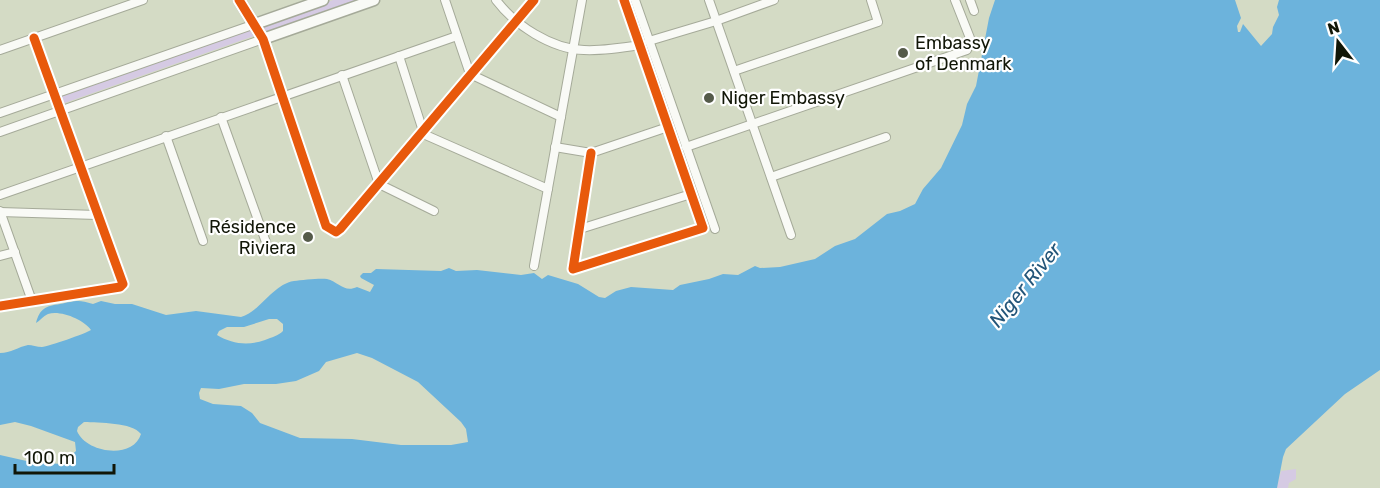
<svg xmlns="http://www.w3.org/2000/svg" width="1380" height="488" font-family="Rubik,sans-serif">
<rect width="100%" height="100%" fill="#d4dbc5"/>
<!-- green -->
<g fill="#d5cae3">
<path d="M 333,0 L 356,0 L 59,105 L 55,96 Z"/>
<path d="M 1296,469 L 1296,479 L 1289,483 L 1288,488 L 1277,488 L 1281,471 Z"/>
</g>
<!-- water -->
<path fill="#6cb3dc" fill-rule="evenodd" d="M 995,0 L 1235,0 L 1241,18 L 1237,26 L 1238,32 L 1240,32 L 1243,24 L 1261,46 L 1272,34 L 1273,27 L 1279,15 L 1277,7 L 1279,0 L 1380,0 L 1380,370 L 1345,394 L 1286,449 L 1283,457 L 1277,488 L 0,488 L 0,455 L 31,462 L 62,464 L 76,451 L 75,442 L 31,426 L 15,422 L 0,425 L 0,353 C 11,353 18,347 28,345 C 32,345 37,347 42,347 C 49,346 85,334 91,330 C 84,320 61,310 48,314 C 43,316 40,321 36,323 C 40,308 46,306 60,304 C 75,301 78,299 93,304 L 101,301 L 115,304 L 132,304 L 166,315 L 196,311 L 241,317 C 261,311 273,284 294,281 C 302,280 320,278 327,279 C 339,282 344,293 357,287 L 370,292 L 374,285 L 361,278 L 360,276 L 363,273 L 371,273 L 376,269 L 441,271 L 449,268 L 456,271 L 477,270 L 521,275 L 534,273 L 542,279 L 548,275 L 578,284 L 599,297 L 605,298 L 616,291 L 631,287 L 673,290 L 680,285 L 709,279 L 723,274 L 738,275 L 755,266 L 760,268 L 780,267 L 815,259 L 835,246 L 855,239 L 887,214 L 900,211 L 915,204 L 923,189 L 941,168 L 962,125 L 967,104 L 976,86 L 989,18 ZM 269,319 L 277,319 L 283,324 L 283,331 C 278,336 272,337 265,340 C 248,346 232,344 217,335 L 219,331 L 227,327 L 244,327 ZM 357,353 L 372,358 L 418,382 L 461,422 L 466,429 L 468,442 L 451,445 L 401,445 L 352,439 L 300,438 L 260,423 L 252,413 L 241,406 L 213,404 L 200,399 L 199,393 L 201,388 L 219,389 L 244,384 L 276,384 L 296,381 L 319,371 L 326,362 ZM 84,422 C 99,423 132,422 141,434 C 133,460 86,453 77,431 L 78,427 Z"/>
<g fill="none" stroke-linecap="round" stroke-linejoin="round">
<defs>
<g id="street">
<path d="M 445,0 L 470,74 L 561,117"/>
<path d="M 496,0 C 515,25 551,49 584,50 C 602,51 621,48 640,45"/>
<path d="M 635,0 L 715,229"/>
<path d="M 709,0 L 791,235"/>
<path d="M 970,0 L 974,11"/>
<path d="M 649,41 L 716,21 L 774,0"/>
<path d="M 0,50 L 143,0"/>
<path d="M 399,56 L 423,131"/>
<path d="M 734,71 L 878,22 L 871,0"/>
<path d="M 342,75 L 379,184 L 434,211"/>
<path d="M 0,113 L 255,24"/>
<path d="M 221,117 L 267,245"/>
<path d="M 0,132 L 263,39 L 326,226 L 336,232 L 340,229 L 534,0"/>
<path d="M 421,133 L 548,189"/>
<path d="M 166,136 L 203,241"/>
<path d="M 555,147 L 591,153 L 668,127"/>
<path d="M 686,147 L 967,50 L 970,38 L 955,0"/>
<path d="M 591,153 L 573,269 L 703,228 L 624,0"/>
<path d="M 771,177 L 886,137"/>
<path d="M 0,195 L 457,36"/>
<path d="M 0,211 L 32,301"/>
<path d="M 0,212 L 97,215"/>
<path d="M 580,229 L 691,194"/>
<path d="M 0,256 L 15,252"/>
<path d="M 534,266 L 582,0"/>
<path d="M 0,306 L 120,287 L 123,284 L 34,38"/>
</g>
<g id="secondary">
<path d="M 239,0 L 263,39 L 374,0"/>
<path d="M 255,24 L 323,0"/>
</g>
</defs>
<!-- street casing -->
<use href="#street" stroke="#a5aa99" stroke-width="10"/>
<!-- secondary casing -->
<use href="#secondary" stroke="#a5aa99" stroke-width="13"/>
<!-- street -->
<use href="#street" stroke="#f9faf6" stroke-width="8"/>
<!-- secondary -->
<use href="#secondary" stroke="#f9faf6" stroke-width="10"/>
<defs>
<g id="cycleway">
<path d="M 239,0 L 263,39 L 326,226 L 336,232 L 340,229 L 534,0"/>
<path d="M 591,153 L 573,269 L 703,228 L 624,0"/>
<path d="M 0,306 L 120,287 L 123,284 L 34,38"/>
</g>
</defs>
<!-- cycleway casing -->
<use href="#cycleway" stroke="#fff" stroke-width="13"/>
<!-- cycleway -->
<use href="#cycleway" stroke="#e8590c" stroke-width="9"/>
</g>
<!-- markers -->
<g fill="#555b4a" stroke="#fff" stroke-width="2">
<circle cx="903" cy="53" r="6"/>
<circle cx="709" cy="98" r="6"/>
<circle cx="308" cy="237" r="6"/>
</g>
<g text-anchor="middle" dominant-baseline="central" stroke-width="4.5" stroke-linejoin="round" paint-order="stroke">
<!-- poi labels -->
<g font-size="18" fill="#111607" stroke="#fff" text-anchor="start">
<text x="915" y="43">Embassy<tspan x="915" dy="21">of Denmark</tspan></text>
<text x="721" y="98">Niger Embassy</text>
<text x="296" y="227" text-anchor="end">Résidence<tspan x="296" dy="21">Riviera</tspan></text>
</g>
<!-- water labels -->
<g font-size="20" font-style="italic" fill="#235579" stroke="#fff">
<text transform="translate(1025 285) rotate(-51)">Niger River</text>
</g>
</g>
<!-- north arrow -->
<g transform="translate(1338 42) rotate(343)" stroke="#ffffff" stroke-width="4.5" paint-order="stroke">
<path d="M0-4.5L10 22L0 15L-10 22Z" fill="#111607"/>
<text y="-9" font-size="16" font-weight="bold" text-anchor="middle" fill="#111607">N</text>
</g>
<!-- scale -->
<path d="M15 464v9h99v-9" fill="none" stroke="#111607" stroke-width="3"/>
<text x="24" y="464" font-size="18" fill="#111607" stroke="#ffffff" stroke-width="4.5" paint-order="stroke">100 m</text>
</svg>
